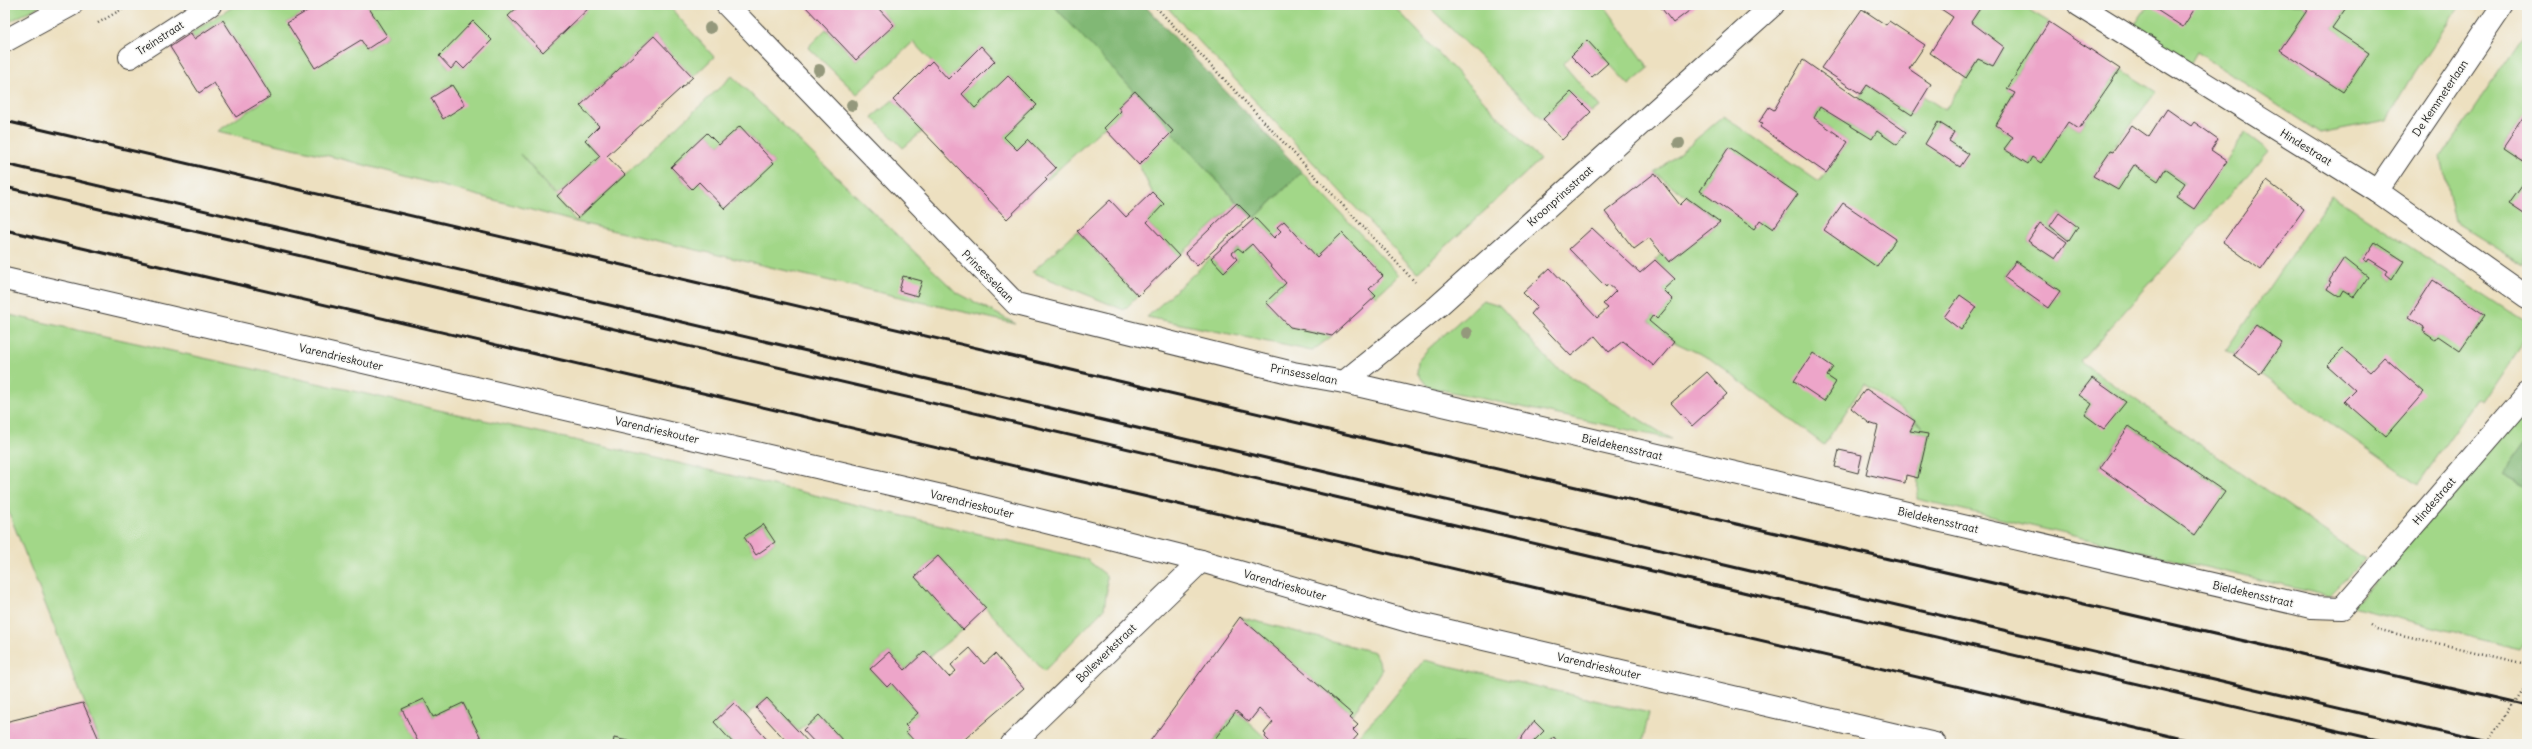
<svg xmlns="http://www.w3.org/2000/svg" width="2532" height="749" font-family="Delius,sans-serif">
<rect width="100%" height="100%" fill="#f6f6f2"/>
<filter id="ink" filterUnits="userSpaceOnUse"><feTurbulence type="fractalNoise" baseFrequency=".025" numOctaves="2"/><feDisplacementMap in="SourceGraphic" scale="8" xChannelSelector="R" yChannelSelector="G"/><feConvolveMatrix kernelMatrix="1 2 1 2 8 2 1 2 1" color-interpolation-filters="sRGB"/></filter>
<filter id="wash" filterUnits="userSpaceOnUse"><feTurbulence type="fractalNoise" baseFrequency=".012" numOctaves="4" result="noise"/><feDisplacementMap in="SourceGraphic" scale="16" xChannelSelector="R" yChannelSelector="G"/><feGaussianBlur stdDeviation="0.9" result="paint"/><feColorMatrix in="noise" values="0 0 0 0 0 0 0 0 0 0 0 0 0 0 0 0 0 1.4 0 .05"/><feComposite in="paint" operator="in"/></filter>
<g filter="url(#wash)">
<rect width="100%" height="100%" fill="#ede0c0"/>
<!-- green -->
<g fill="#a2d788" stroke="#5f7a52" fill-rule="evenodd">
<path d="M 5,5 L 42,5 L 5,24 Z"/>
<path d="M 236,5 L 317,5 L 287,23 L 361,40 L 367,49 L 387,36 L 367,5 L 520,5 L 508,17 L 543,52 L 592,5 L 668,5 L 714,57 L 693,77 L 654,36 L 580,105 L 599,126 L 585,140 L 600,156 L 557,196 L 520,154 L 576,221 L 732,76 L 956,292 L 1016,324 L 576,222 L 342,159 L 218,131 L 271,96 L 223,20 L 194,39 L 191,33 ZM 473,22 L 464,69 L 457,62 L 450,69 L 439,56 ZM 452,85 L 443,118 L 431,98 ZM 740,126 L 774,163 L 725,209 L 699,182 L 691,189 L 671,167 L 707,133 L 719,145 Z"/>
<path d="M 879,5 L 1053,5 L 1135,91 L 1118,107 L 1121,111 L 1047,180 L 1045,178 L 1055,168 L 1028,139 L 1017,150 L 1004,137 L 1037,105 L 1009,76 L 975,108 L 962,94 L 995,61 L 981,46 L 948,79 L 913,42 L 857,94 L 808,47 L 826,29 L 856,60 L 894,25 L 877,7 Z"/>
<path d="M 1165,5 L 1393,5 L 1540,160 L 1417,273 Z"/>
<path d="M 1427,5 L 1604,5 L 1649,68 L 1629,85 L 1587,40 L 1563,64 L 1600,107 L 1591,112 L 1571,92 L 1543,119 Z"/>
<path d="M 1978,5 L 2031,5 L 2029,10 L 2049,22 L 2007,89 L 2015,93 L 1996,125 L 2013,137 L 2004,149 L 2028,164 L 2032,157 L 2041,162 L 2068,122 L 2079,129 L 2120,69 L 2156,92 L 2110,151 L 2093,176 L 2118,190 L 2134,165 L 2158,181 L 2165,169 L 2187,185 L 2176,197 L 2194,209 L 2245,133 L 2269,151 L 2080,361 L 2365,559 L 2328,596 L 1917,499 L 1918,478 L 1928,434 L 1910,431 L 1915,421 L 1923,426 L 1864,384 L 1824,445 L 1709,358 L 1674,342 L 1649,321 L 1653,315 L 1657,318 L 1673,300 L 1663,290 L 1675,279 L 1655,260 L 1662,254 L 1669,262 L 1720,222 L 1655,173 L 1724,116 L 1819,182 L 1848,142 L 1814,118 L 1820,107 L 1872,139 L 1877,131 L 1897,145 L 1906,131 L 1859,99 L 1867,85 L 1912,115 L 1923,96 L 1945,110 L 1979,60 L 1993,66 L 2004,48 L 1971,22 L 1981,7 ZM 1938,122 L 1954,132 L 1949,141 L 1968,154 L 1960,167 L 1926,144 ZM 1729,147 L 1798,194 L 1773,229 L 1760,220 L 1754,228 L 1700,191 ZM 2059,213 L 2078,227 L 2069,240 L 2050,226 ZM 2040,224 L 2067,241 L 2055,259 L 2028,241 ZM 2016,261 L 2060,291 L 2048,308 L 2004,277 ZM 2092,378 L 2126,402 L 2104,428 L 2085,415 L 2092,404 L 2079,394 ZM 2129,426 L 2225,491 L 2195,535 L 2100,467 Z"/>
<path d="M 2148,5 L 2302,5 L 2308,9 L 2280,50 L 2343,92 L 2369,54 L 2332,28 L 2348,5 L 2460,5 L 2415,72 L 2387,120 L 2320,133 L 2197,52 L 2190,64 L 2134,26 Z"/>
<path d="M 2527,31 L 2527,119 L 2524,117 L 2503,148 L 2527,164 L 2527,178 L 2510,203 L 2527,215 L 2527,267 L 2455,222 L 2441,157 Z"/>
<path d="M 893,100 L 923,131 L 903,148 L 872,117 Z"/>
<path d="M 1173,131 L 1237,203 L 1179,256 L 1147,222 L 1164,204 L 1152,192 L 1139,165 Z"/>
<path d="M 1302,172 L 1399,275 L 1376,296 L 1369,289 L 1382,275 L 1342,234 L 1317,257 L 1284,221 L 1278,227 L 1281,231 L 1274,238 L 1255,218 Z"/>
<path d="M 2332,195 L 2527,323 L 2527,336 L 2483,402 L 2478,399 L 2418,484 L 2260,374 L 2282,343 L 2256,325 L 2233,355 L 2226,350 ZM 2375,242 L 2404,261 L 2392,280 L 2386,275 L 2388,271 L 2369,259 L 2367,262 L 2363,260 ZM 2344,258 L 2368,277 L 2354,297 L 2343,290 L 2339,296 L 2327,289 L 2331,282 L 2329,281 ZM 2433,280 L 2485,315 L 2460,350 L 2438,336 L 2435,340 L 2422,331 L 2424,327 L 2409,317 Z"/>
<path d="M 1077,231 L 1138,296 L 1124,310 L 1032,272 Z"/>
<path d="M 1252,244 L 1286,283 L 1266,302 L 1290,327 L 1332,336 L 1312,351 L 1147,317 L 1211,258 L 1224,272 L 1237,260 L 1232,253 L 1238,248 L 1243,252 Z"/>
<path d="M 1483,300 L 1499,305 L 1554,366 L 1671,439 L 1428,387 L 1417,373 L 1418,361 L 1427,350 Z"/>
<path d="M 5,314 L 687,465 L 1086,559 L 1106,575 L 1107,589 L 1104,609 L 1044,671 L 938,556 L 915,577 L 963,630 L 930,656 L 925,651 L 905,670 L 889,652 L 870,669 L 887,687 L 891,683 L 918,713 L 905,725 L 909,729 L 906,732 L 914,741 L 911,744 L 892,744 L 888,740 L 882,744 L 846,744 L 819,715 L 798,731 L 767,698 L 746,716 L 733,703 L 714,722 L 734,744 L 640,744 L 615,738 L 613,744 L 484,744 L 463,703 L 433,717 L 424,699 L 402,709 L 417,739 L 406,744 L 101,744 L 5,503 ZM 763,524 L 775,542 L 756,555 L 744,537 Z"/>
<path d="M 2527,408 L 2527,440 L 2503,474 L 2527,487 L 2527,637 L 2520,648 L 2352,607 Z"/>
<path d="M 1240,617 L 1374,652 L 1382,669 L 1353,715 Z"/>
<path d="M 1424,660 L 1649,713 L 1642,744 L 1559,744 L 1553,738 L 1546,744 L 1531,744 L 1544,731 L 1534,721 L 1517,744 L 1350,744 L 1385,708 Z"/>
<path d="M 1236,711 L 1272,744 L 1212,744 Z"/>
</g>
<!-- forest -->
<g fill="#81b874" stroke="#4e6a48">
<path d="M 1053,5 L 1144,5 L 1302,172 L 1255,218 L 1250,216 Z"/>
<path d="M 2527,440 L 2527,487 L 2503,474 Z"/>
</g>
<g id="blocks">
<!-- building -->
<g fill="#eda5c9">
<path d="M 317,5 L 367,5 L 387,36 L 367,49 L 361,40 L 315,68 L 287,23 Z"/>
<path d="M 520,5 L 592,5 L 543,52 L 508,16 Z"/>
<path d="M 804,5 L 879,5 L 877,7 L 894,25 L 856,60 Z"/>
<path d="M 1659,5 L 1697,5 L 1673,23 Z"/>
<path d="M 1935,5 L 1981,7 L 1971,22 L 2004,47 L 1993,66 L 1978,59 L 1966,78 L 1930,53 L 1953,17 Z"/>
<path d="M 2149,5 L 2197,5 L 2183,27 Z"/>
<path d="M 2302,5 L 2348,5 L 2332,28 L 2369,53 L 2343,92 L 2280,50 L 2308,9 Z"/>
<path d="M 1862,9 L 1886,25 L 1889,21 L 1925,45 L 1909,69 L 1931,84 L 1912,115 L 1867,85 L 1861,94 L 1821,68 Z"/>
<path d="M 223,20 L 271,96 L 236,117 L 214,83 L 199,93 L 170,47 L 191,33 L 194,39 Z"/>
<path d="M 473,21 L 492,40 L 464,69 L 457,62 L 451,69 L 439,56 Z"/>
<path d="M 2049,22 L 2120,69 L 2079,129 L 2068,122 L 2041,163 L 2032,157 L 2028,164 L 2004,149 L 2013,137 L 1996,125 L 2015,93 L 2007,89 Z"/>
<path d="M 654,36 L 693,77 L 607,156 L 625,175 L 578,218 L 557,196 L 600,156 L 585,140 L 599,126 L 580,106 Z"/>
<path d="M 1587,40 L 1608,63 L 1592,77 L 1571,56 Z"/>
<path d="M 981,46 L 995,61 L 962,94 L 975,108 L 1008,76 L 1037,105 L 1004,137 L 1017,150 L 1028,139 L 1056,168 L 1045,178 L 1047,180 L 1007,219 L 893,100 L 932,61 L 948,79 Z"/>
<path d="M 1803,60 L 1906,132 L 1897,145 L 1877,131 L 1872,139 L 1820,107 L 1814,118 L 1848,142 L 1826,173 L 1760,127 L 1763,123 L 1759,122 L 1769,107 L 1774,110 Z"/>
<path d="M 452,85 L 465,105 L 443,119 L 431,98 Z"/>
<path d="M 1135,91 L 1173,131 L 1139,165 L 1104,128 L 1121,111 L 1118,107 Z"/>
<path d="M 1571,92 L 1591,112 L 1562,140 L 1543,119 Z"/>
<path d="M 2167,109 L 2191,126 L 2194,122 L 2218,139 L 2211,150 L 2227,161 L 2194,209 L 2176,197 L 2185,183 L 2165,169 L 2158,181 L 2134,165 L 2118,190 L 2093,176 L 2110,151 L 2113,152 L 2132,125 L 2149,137 Z"/>
<path d="M 2524,117 L 2527,119 L 2527,164 L 2503,148 Z"/>
<path d="M 1938,122 L 1954,132 L 1949,141 L 1969,154 L 1960,167 L 1925,144 Z"/>
<path d="M 740,126 L 774,163 L 725,209 L 699,182 L 692,189 L 671,167 L 707,133 L 719,145 Z"/>
<path d="M 1729,147 L 1798,194 L 1773,229 L 1760,220 L 1754,229 L 1700,191 Z"/>
<path d="M 1655,173 L 1680,205 L 1687,198 L 1720,222 L 1669,262 L 1649,238 L 1634,249 L 1605,212 Z"/>
<path d="M 2527,178 L 2527,215 L 2509,203 Z"/>
<path d="M 2267,181 L 2304,209 L 2261,270 L 2223,242 Z"/>
<path d="M 1152,192 L 1164,204 L 1147,222 L 1179,256 L 1138,296 L 1077,231 L 1110,200 L 1126,217 Z"/>
<path d="M 1237,203 L 1250,216 L 1197,266 L 1185,253 Z"/>
<path d="M 1843,203 L 1896,239 L 1877,267 L 1824,230 Z"/>
<path d="M 2059,213 L 2078,227 L 2069,241 L 2050,226 Z"/>
<path d="M 1255,218 L 1274,238 L 1281,231 L 1277,227 L 1284,221 L 1317,257 L 1342,233 L 1383,276 L 1369,289 L 1376,296 L 1332,336 L 1290,327 L 1266,302 L 1286,283 L 1252,244 L 1243,252 L 1238,248 L 1232,253 L 1237,259 L 1224,272 L 1211,258 Z"/>
<path d="M 2040,223 L 2067,242 L 2055,259 L 2028,241 Z"/>
<path d="M 1592,228 L 1640,273 L 1655,260 L 1675,279 L 1663,290 L 1673,300 L 1657,319 L 1653,315 L 1649,321 L 1674,342 L 1654,366 L 1623,341 L 1609,352 L 1595,336 L 1571,356 L 1531,314 L 1537,307 L 1523,293 L 1550,268 L 1597,318 L 1608,308 L 1603,304 L 1616,291 L 1608,284 L 1606,287 L 1569,249 Z"/>
<path d="M 2375,242 L 2404,261 L 2392,280 L 2386,275 L 2388,271 L 2369,259 L 2367,262 L 2363,260 Z"/>
<path d="M 2344,258 L 2368,277 L 2354,297 L 2343,290 L 2339,297 L 2327,289 L 2331,282 L 2329,281 Z"/>
<path d="M 2016,261 L 2060,291 L 2048,308 L 2004,277 Z"/>
<path d="M 903,276 L 922,281 L 917,296 L 899,291 Z"/>
<path d="M 2433,280 L 2485,315 L 2460,351 L 2438,336 L 2435,340 L 2422,331 L 2424,327 L 2409,317 Z"/>
<path d="M 1960,295 L 1977,307 L 1961,330 L 1944,317 Z"/>
<path d="M 2256,325 L 2282,343 L 2260,374 L 2233,355 Z"/>
<path d="M 2343,349 L 2370,372 L 2384,357 L 2424,392 L 2385,437 L 2344,401 L 2355,390 L 2327,365 Z"/>
<path d="M 1813,353 L 1833,367 L 1827,376 L 1836,382 L 1824,401 L 1794,381 Z"/>
<path d="M 1707,372 L 1727,394 L 1692,426 L 1671,403 Z"/>
<path d="M 2092,378 L 2126,402 L 2104,429 L 2085,415 L 2092,404 L 2079,395 Z"/>
<path d="M 1866,389 L 1915,421 L 1910,431 L 1928,434 L 1918,478 L 1906,475 L 1905,483 L 1866,474 L 1878,426 L 1869,423 L 1851,408 Z"/>
<path d="M 2129,426 L 2225,492 L 2195,535 L 2100,468 Z"/>
<path d="M 1839,450 L 1862,455 L 1858,473 L 1835,467 Z"/>
<path d="M 763,524 L 775,542 L 756,555 L 744,537 Z"/>
<path d="M 938,556 L 986,608 L 963,630 L 915,577 Z"/>
<path d="M 1240,617 L 1353,715 L 1350,718 L 1358,725 L 1353,730 L 1358,735 L 1350,744 L 1272,744 L 1265,737 L 1266,735 L 1264,733 L 1273,722 L 1259,709 L 1249,722 L 1236,711 L 1211,744 L 1148,744 Z"/>
<path d="M 970,648 L 984,664 L 995,654 L 1024,688 L 959,744 L 926,744 L 924,742 L 917,744 L 906,732 L 909,729 L 905,725 L 918,713 L 891,683 L 887,687 L 870,669 L 889,652 L 905,670 L 925,651 L 949,677 L 956,671 L 951,665 Z"/>
<path d="M 767,698 L 798,731 L 810,744 L 796,744 L 793,741 L 789,744 L 756,708 Z"/>
<path d="M 424,699 L 433,717 L 463,703 L 484,744 L 419,744 L 402,709 Z"/>
<path d="M 83,703 L 101,744 L 5,744 L 5,722 Z"/>
<path d="M 734,703 L 746,716 L 771,744 L 734,744 L 714,722 Z"/>
<path d="M 819,715 L 846,744 L 816,744 L 803,730 Z"/>
<path d="M 1534,721 L 1544,731 L 1531,744 L 1517,744 Z"/>
<path d="M 1554,737 L 1559,744 L 1546,744 Z"/>
<path d="M 614,738 L 637,743 L 637,744 L 613,744 Z"/>
</g>
</g>
</g>
<g filter="url(#ink)">
<use href="#blocks" fill-opacity="0" stroke="#3b3935" stroke-width="1"/>
<g fill="none" stroke-linecap="round" stroke-linejoin="round">
<defs>
<g id="minor">
<path d="M 727,5 L 1016,304 L 1293,373 L 1344,382 L 2311,607 L 2342,608 L 2527,394"/>
<path d="M 2079,5 L 2377,191 L 2527,297"/>
<path d="M 5,41 L 71,5"/>
<path d="M 130,57 L 210,5"/>
<path d="M 2377,191 L 2503,5"/>
<path d="M 1344,382 L 1438,306 L 1773,5"/>
<path d="M 1012,744 L 1201,561"/>
</g>
<path id="tertiary" d="M 5,279 L 959,500 L 1201,561 L 1415,623 L 1935,744"/>
</defs>
<!-- minor casing -->
<use href="#minor" stroke="#3b3935" stroke-width="24"/>
<!-- tertiary casing -->
<use href="#tertiary" stroke="#3b3935" stroke-width="24"/>
<!-- path -->
<g stroke="#3b3935" stroke-width="2.5" stroke-dasharray="1 3" stroke-linecap="butt">
<path d="M 1154,5 L 1415,282"/>
<path d="M 98,23 L 129,5"/>
<path d="M 2370,625 L 2376,629 L 2527,664"/>
</g>
<!-- minor -->
<use href="#minor" stroke="#fff" stroke-width="22"/>
<!-- tertiary -->
<use href="#tertiary" stroke="#fff" stroke-width="22"/>
<!-- rail -->
<g stroke="#1c1c1c" stroke-width="3">
<path d="M 5,121 L 1337,432 L 2527,706"/>
<path d="M 5,164 L 2492,744"/>
<path d="M 5,187 L 2395,744"/>
<path d="M 5,230 L 2204,744"/>
</g>
<!-- path-bridge -->
<path stroke="#3b3935" stroke-width="2.5" stroke-dasharray="1 3" stroke-linecap="butt" d="M 2487,744 L 2527,682"/>
</g>
<!-- trees -->
<g fill="#94987b">
<circle cx="710" cy="28" r="6"/>
<circle cx="819" cy="70" r="6"/>
<circle cx="852" cy="105" r="6"/>
<circle cx="1679" cy="143" r="6"/>
<circle cx="1467" cy="333" r="6"/>
</g>
</g>
<g text-anchor="middle" dominant-baseline="central" stroke-width="3" stroke-linejoin="round" paint-order="stroke">
<!-- street labels -->
<g font-size="11" fill="#1c1c1c" stroke="#f6f6f2">
<text transform="translate(160 38) rotate(-33)">Treinstraat</text>
<text transform="translate(2440 98) rotate(-56)">De Kemmeterlaan</text>
<text transform="translate(2306 147) rotate(32)">Hindestraat</text>
<text transform="translate(1560 196) rotate(-42)">Kroonprinsstraat</text>
<text transform="translate(988 276) rotate(45)">Prinsesselaan</text>
<text transform="translate(341 357) rotate(13)">Varendrieskouter</text>
<text transform="translate(1304 374) rotate(11)">Prinsesselaan</text>
<text transform="translate(657 430) rotate(13)">Varendrieskouter</text>
<text transform="translate(1622 447) rotate(13)">Bieldekensstraat</text>
<text transform="translate(2434 501) rotate(-49)">Hindestraat</text>
<text transform="translate(972 504) rotate(14)">Varendrieskouter</text>
<text transform="translate(1938 520) rotate(13)">Bieldekensstraat</text>
<text transform="translate(1285 585) rotate(16)">Varendrieskouter</text>
<text transform="translate(2253 594) rotate(13)">Bieldekensstraat</text>
<text transform="translate(1106 653) rotate(-44)">Bollewerkstraat</text>
<text transform="translate(1599 666) rotate(13)">Varendrieskouter</text>
</g>
</g>
<!-- margin -->
<rect width="2532" height="749" fill="none" stroke="#f6f6f2" stroke-width="20"/>
</svg>
